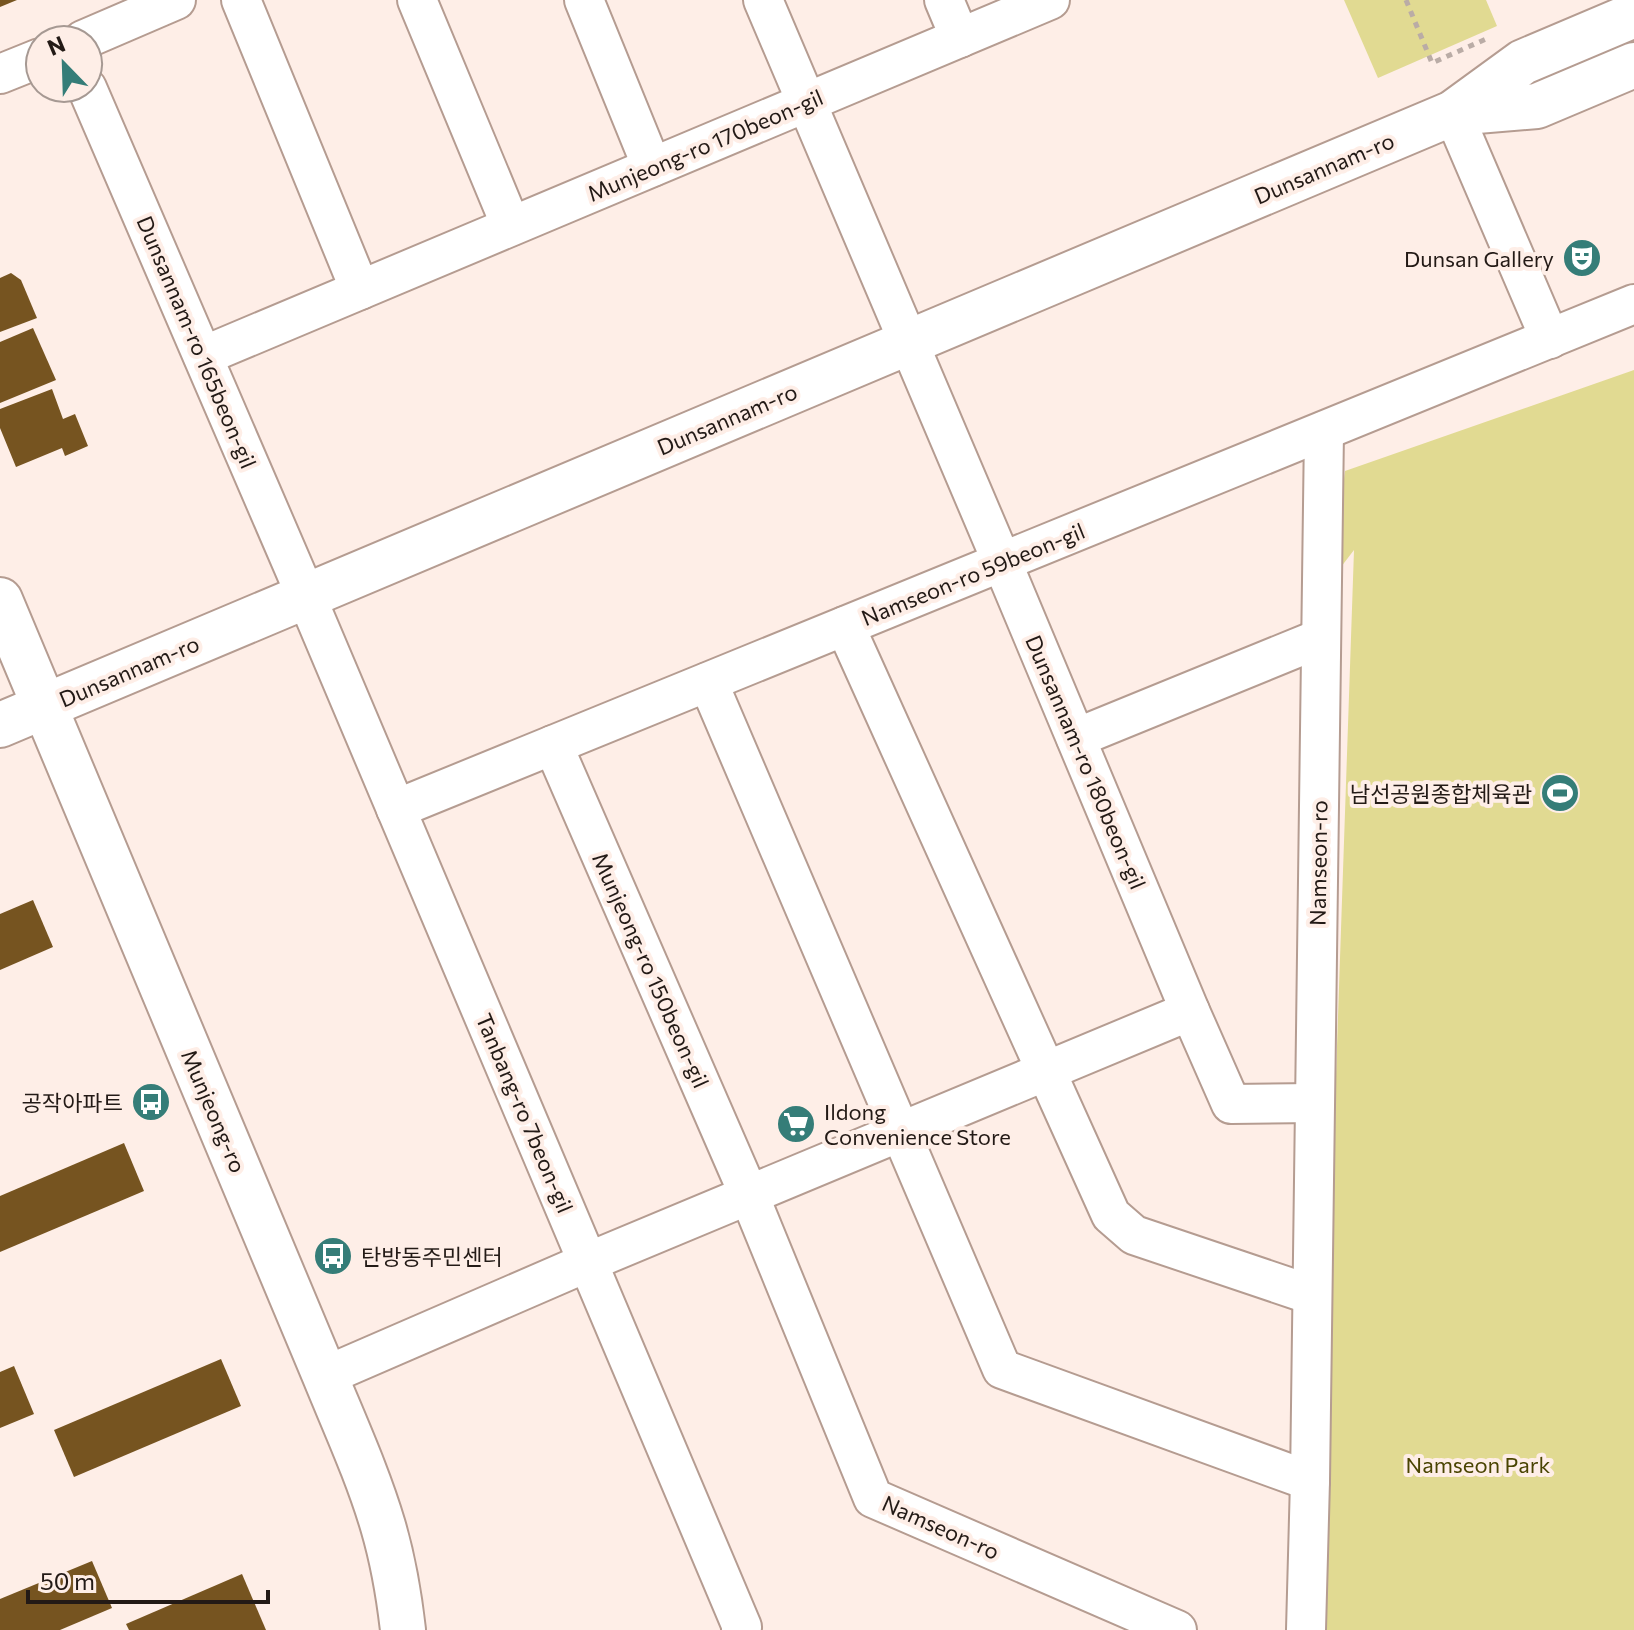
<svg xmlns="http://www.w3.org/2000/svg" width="1634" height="1630" font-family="Commissioner,'Noto Sans KR',sans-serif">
<rect width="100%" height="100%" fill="#feeee7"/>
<!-- green -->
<g fill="#e1da92">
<path d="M 1344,0 L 1486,0 L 1497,26 L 1378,78 Z"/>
<path d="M 1634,370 L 1634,1630 L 1317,1630 L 1354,550 L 1331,580 L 1345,471 Z"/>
</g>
<!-- building -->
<g fill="#765420">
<path d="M 0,0 L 17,0 L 0,7 Z"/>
<path d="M 11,273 L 21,280 L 37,318 L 0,332 L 0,278 Z"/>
<path d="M 33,328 L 56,380 L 0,403 L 0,342 Z"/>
<path d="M 52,389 L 63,419 L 75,414 L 88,446 L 65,456 L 62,448 L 16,467 L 0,428 L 0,409 Z"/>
<path d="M 33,900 L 53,947 L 0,970 L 0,914 Z"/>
<path d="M 124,1143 L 144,1191 L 0,1252 L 0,1196 Z"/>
<path d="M 221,1359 L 241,1406 L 74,1477 L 54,1430 Z"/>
<path d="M 14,1366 L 34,1414 L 0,1428 L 0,1372 Z"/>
<path d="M 92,1561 L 112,1608 L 60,1630 L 0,1630 L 0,1599 Z"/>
<path d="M 242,1574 L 266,1630 L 129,1630 L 126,1624 Z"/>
</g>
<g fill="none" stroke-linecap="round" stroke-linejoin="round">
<defs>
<g id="street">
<path d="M 241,0 L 360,290"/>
<path d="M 417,0 L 511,226"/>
<path d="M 584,0 L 652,167"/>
<path d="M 763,0 L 1002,562 L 1190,1011 L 1231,1104 L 1315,1103"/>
<path d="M 944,0 L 960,38"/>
<path d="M 83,40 L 176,0"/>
<path d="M 0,74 L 40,58"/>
<path d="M 87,88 L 306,596 L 742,1627 L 741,1630"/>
<path d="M 1453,113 L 1550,339"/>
<path d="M 203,356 L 1050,0"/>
<path d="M 845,626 L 1111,1215 L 1134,1235 L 1312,1295"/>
<path d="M 708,682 L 1002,1369 L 1310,1481"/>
<path d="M 1076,738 L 1321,638"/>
<path d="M 553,745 L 749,1195 L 873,1498 L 1177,1630"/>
<path d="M 396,809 L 1634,304"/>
<path d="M 325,1376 L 588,1262 L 1190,1011"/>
<path d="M 1306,1630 L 1310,1481 L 1324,431"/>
</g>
<g id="secondary">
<path d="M 1453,113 L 1537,106 L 1634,65"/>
<path d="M 0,600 L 325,1376 C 345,1425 368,1475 383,1526 C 393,1560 399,1595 403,1630"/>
<path d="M 0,725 L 1453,113 L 1523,62 L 1634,15"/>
</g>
</defs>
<!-- street casing -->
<use href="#street" stroke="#b59c91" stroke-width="42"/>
<!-- secondary casing -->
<use href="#secondary" stroke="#b59c91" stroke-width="48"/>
<!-- path -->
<path stroke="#baaca6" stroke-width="5" stroke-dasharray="6 6" stroke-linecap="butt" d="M 1406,0 L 1432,63 L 1486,39"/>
<!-- street -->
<use href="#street" stroke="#fff" stroke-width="38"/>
<!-- secondary -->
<use href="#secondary" stroke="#fff" stroke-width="44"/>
</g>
<!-- icons -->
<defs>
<symbol id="theatre-disc" viewBox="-11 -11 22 22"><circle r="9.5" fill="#357d78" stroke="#feeee7"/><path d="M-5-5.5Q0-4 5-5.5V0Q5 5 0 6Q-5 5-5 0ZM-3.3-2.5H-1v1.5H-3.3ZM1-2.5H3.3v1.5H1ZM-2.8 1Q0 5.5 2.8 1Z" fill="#fff"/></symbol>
<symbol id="stadium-disc" viewBox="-11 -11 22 22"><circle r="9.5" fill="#357d78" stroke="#feeee7"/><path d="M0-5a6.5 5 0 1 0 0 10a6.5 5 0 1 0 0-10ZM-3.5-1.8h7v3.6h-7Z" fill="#fff"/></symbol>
<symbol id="bus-disc" viewBox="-11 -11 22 22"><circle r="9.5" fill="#357d78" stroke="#feeee7"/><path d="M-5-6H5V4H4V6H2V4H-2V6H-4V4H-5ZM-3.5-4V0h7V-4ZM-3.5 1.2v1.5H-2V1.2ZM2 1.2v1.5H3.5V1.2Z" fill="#fff"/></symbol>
<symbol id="supermarket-disc" viewBox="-11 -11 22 22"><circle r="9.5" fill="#357d78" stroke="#feeee7"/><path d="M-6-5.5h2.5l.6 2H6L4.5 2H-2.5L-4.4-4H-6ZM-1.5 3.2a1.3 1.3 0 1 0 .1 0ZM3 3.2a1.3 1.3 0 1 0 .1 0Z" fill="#fff"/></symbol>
</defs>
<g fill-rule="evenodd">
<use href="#theatre-disc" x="1560" y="236" width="44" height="44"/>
<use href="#stadium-disc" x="1538" y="771" width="44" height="44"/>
<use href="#bus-disc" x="129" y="1080" width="44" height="44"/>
<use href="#supermarket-disc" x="774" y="1102" width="44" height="44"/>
<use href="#bus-disc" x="311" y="1234" width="44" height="44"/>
</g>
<g text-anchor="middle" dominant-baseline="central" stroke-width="8" stroke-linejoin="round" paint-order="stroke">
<!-- street labels -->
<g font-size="22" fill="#231a16" stroke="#feeee7">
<text transform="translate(705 145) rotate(-23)">Munjeong-ro 170beon-gil</text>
<text transform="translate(1324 168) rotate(-23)">Dunsannam-ro</text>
<text transform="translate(197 342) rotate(67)">Dunsannam-ro 165beon-gil</text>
<text transform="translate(727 419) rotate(-23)">Dunsannam-ro</text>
<text transform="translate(973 574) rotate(-22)">Namseon-ro 59beon-gil</text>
<text transform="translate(129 671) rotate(-23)">Dunsannam-ro</text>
<text transform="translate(1086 762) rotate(67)">Dunsannam-ro 180beon-gil</text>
<text transform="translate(1318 863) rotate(-89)">Namseon-ro</text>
<text transform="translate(651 970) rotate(66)">Munjeong-ro 150beon-gil</text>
<text transform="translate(214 1111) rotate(67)">Munjeong-ro</text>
<text transform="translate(525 1113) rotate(67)">Tanbang-ro 7beon-gil</text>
<text transform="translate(941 1527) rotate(24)">Namseon-ro</text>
</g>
<!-- poi labels -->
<g font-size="22" fill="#231a16" stroke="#feeee7" text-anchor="end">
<text x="1554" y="258">Dunsan Gallery</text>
<text x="1532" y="793">남선공원종합체육관</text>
<text x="123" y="1102">공작아파트</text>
<text x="824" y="1111" text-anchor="start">Ildong<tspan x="824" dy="25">Convenience Store</tspan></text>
<text x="361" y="1256" text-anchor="start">탄방동주민센터</text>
</g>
<!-- park labels -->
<g font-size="22" fill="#4a4402" stroke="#feeee7">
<text x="1478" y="1464">Namseon Park</text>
</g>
</g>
<!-- north arrow -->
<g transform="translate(64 64) rotate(337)"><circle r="38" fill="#feeee7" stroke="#a69993" stroke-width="2"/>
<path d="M0-6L14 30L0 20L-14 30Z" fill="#357d78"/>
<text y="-12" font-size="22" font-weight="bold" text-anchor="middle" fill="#231a16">N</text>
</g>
<!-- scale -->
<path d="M28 1590v12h240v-12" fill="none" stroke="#231a16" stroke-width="4"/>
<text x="40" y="1590" font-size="24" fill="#231a16" stroke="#feeee7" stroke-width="6" paint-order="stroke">50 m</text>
</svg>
